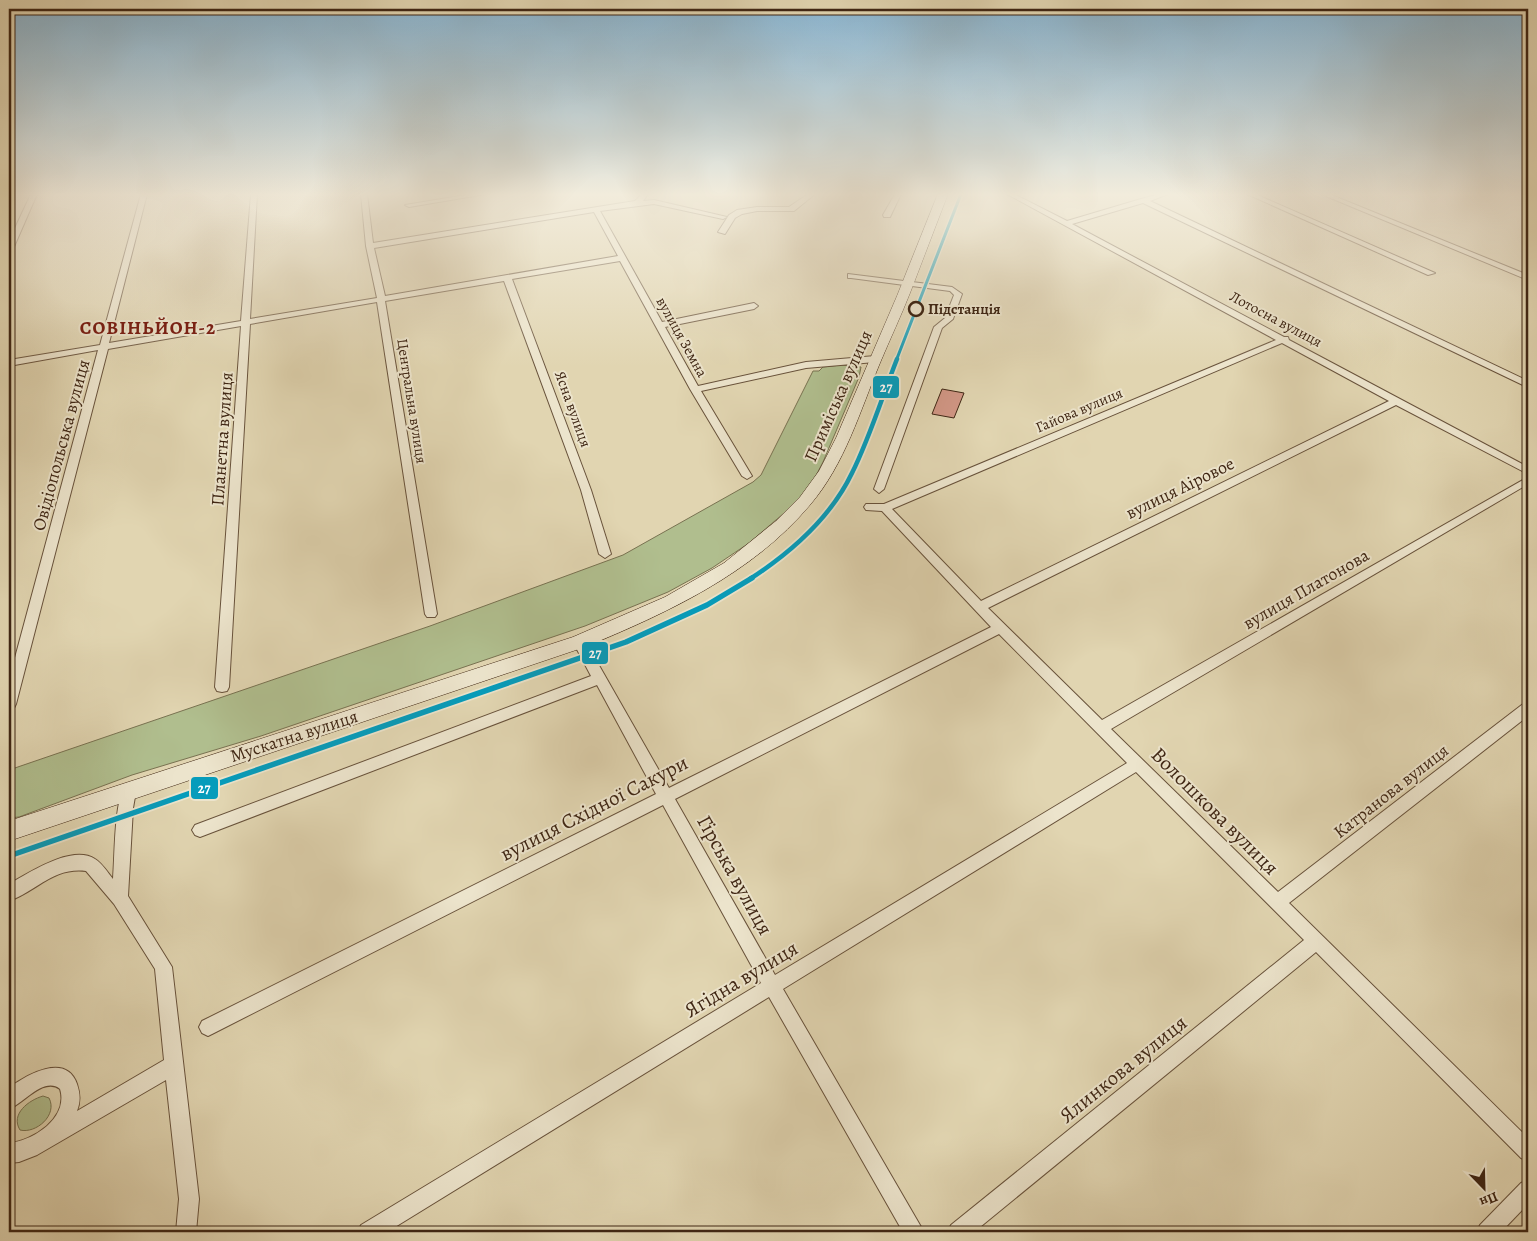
<svg xmlns="http://www.w3.org/2000/svg" width="1537" height="1241" font-family="Alegreya,serif">
<rect width="100%" height="100%" fill="#e1d5b1"/>
<filter id="stains"><feTurbulence type="fractalNoise" baseFrequency=".004" numOctaves="4"/><feColorMatrix values="0 0 0 0 .2 0 0 0 0 .09 0 0 0 0 .02 0 0 0 .5 -.17"/></filter>
<radialGradient id="worn" r=".72"><stop offset=".6" stop-color="#630" stop-opacity="0"/><stop offset="1" stop-color="#630" stop-opacity=".3"/></radialGradient>
<!-- green -->
<g fill="#b0be8e" stroke="#787251">
<path d="M 841,365 L 861,367 L 859,377 L 823,462 L 813,481 L 797,502 L 749,543 L 712,568 L 668,592 L 585,626 L 261,736 L 132,775 L 19,817 L 9,818 L 9,770 L 430,626 L 623,555 L 753,482 L 761,475 L 813,371 L 819,371 L 823,367 Z"/>
<path d="M 43,1096 L 49,1098 C 58,1115 36,1134 20,1130 C 10,1114 29,1100 43,1096 Z"/>
</g>
<!-- building -->
<path fill="#d29786" stroke="#3f2614" d="M 942,389 L 964,393 L 954,418 L 932,414 Z"/>
<g fill="none" stroke-linecap="round" stroke-linejoin="round">
<defs>
<g id="street">
<path d="M 31,194 L 37,194 L 13,249 L 9,251 L 9,241 Z"/>
<path d="M 141,194 L 147,194 L 109,343 L 241,321 L 251,194 L 257,194 L 250,319 L 377,298 L 366,246 L 361,194 L 367,194 L 373,243 L 635,201 L 642,194 L 648,194 L 643,201 L 654,200 L 727,217 L 723,219 L 654,204 L 600,211 L 662,322 L 754,303 L 758,306 L 754,309 L 665,327 L 698,386 L 806,362 L 875,356 L 880,359 L 875,362 L 806,368 L 701,391 L 752,476 L 747,479 L 742,476 L 690,389 L 620,261 L 512,279 L 591,490 L 611,554 L 605,558 L 599,554 L 581,490 L 504,281 L 385,301 L 437,614 L 435,617 L 427,617 L 425,614 L 377,302 L 250,324 L 229,687 L 227,691 L 222,692 L 217,691 L 215,687 L 241,326 L 108,349 L 16,704 L 14,708 L 9,710 L 9,680 L 98,350 L 9,366 L 9,360 L 100,345 ZM 594,212 L 618,256 L 385,296 L 374,248 Z"/>
<path d="M 472,194 L 486,194 L 409,207 L 405,205 Z"/>
<path d="M 808,194 L 815,194 L 794,211 L 757,211 L 742,214 L 735,218 L 725,234 L 718,232 L 729,215 L 737,210 L 757,207 L 789,207 Z"/>
<path d="M 895,194 L 901,194 L 890,217 L 884,217 L 883,215 Z"/>
<path d="M 1007,194 L 1014,194 L 1067,221 L 1141,199 L 1159,194 L 1168,194 L 1150,201 L 1528,381 L 1528,387 L 1525,386 L 1143,203 L 1072,224 L 1284,337 L 1288,337 L 1289,340 L 1528,467 L 1528,474 L 1396,405 L 988,608 L 1102,720 L 1528,477 L 1528,484 L 1111,729 L 1278,892 L 1523,704 L 1528,702 L 1528,716 L 1289,903 L 1528,1138 L 1528,1161 L 1521,1158 L 1316,952 L 974,1232 L 948,1232 L 951,1225 L 1304,940 L 1136,772 L 783,989 L 924,1232 L 903,1232 L 769,997 L 387,1232 L 358,1232 L 361,1225 L 761,983 L 663,805 L 214,1033 L 208,1036 L 202,1033 L 199,1027 L 202,1021 L 656,794 L 597,685 L 200,837 L 195,835 L 192,830 L 195,825 L 591,676 L 573,642 L 574,639 L 584,639 L 669,788 L 991,627 L 882,511 L 866,510 L 864,507 L 866,504 L 884,504 L 1276,340 ZM 1282,343 L 1389,401 L 981,601 L 892,509 ZM 999,634 L 1127,763 L 775,975 L 675,799 Z"/>
<path d="M 1247,194 L 1255,194 L 1435,273 L 1428,275 Z"/>
<path d="M 1321,194 L 1329,194 L 1528,275 L 1528,280 Z"/>
<path d="M 848,274 L 952,287 L 962,294 L 953,319 L 942,328 L 884,489 L 879,493 L 874,489 L 934,327 L 945,318 L 954,295 L 950,291 L 851,278 L 848,278 Z"/>
<path d="M 129,784 L 134,786 L 136,791 L 133,808 L 128,896 L 172,967 L 199,1199 L 196,1232 L 176,1232 L 179,1199 L 166,1080 L 37,1155 L 19,1162 L 9,1163 L 9,1143 C 33,1141 69,1118 60,1089 C 44,1076 23,1104 9,1109 L 9,1088 C 26,1075 66,1052 77,1084 C 80,1093 81,1101 77,1111 L 164,1060 L 155,969 L 114,904 L 86,871 C 53,867 37,891 9,901 L 9,884 C 29,873 72,844 95,859 C 102,863 108,873 113,879 C 115,854 114,808 124,786 Z"/>
<path d="M 1528,1180 L 1528,1204 L 1501,1232 L 1477,1232 L 1480,1225 L 1521,1183 Z"/>
</g>
<path id="secondary" d="M 938,194 L 948,194 C 935,227 923,260 910,293 C 901,316 890,339 880,363 C 860,411 845,464 810,505 C 752,574 667,613 585,647 L 9,841 L 9,821 L 573,637 L 665,597 L 724,563 L 776,521 L 800,497 L 819,471 L 836,438 L 897,296 Z"/>
</defs>
<!-- street casing -->
<use href="#street" stroke="#68523b" stroke-width="2"/>
<!-- secondary casing -->
<use href="#secondary" stroke="#3f2614" stroke-width="1"/>
<!-- street -->
<use href="#street" fill="#ece4cc" fill-rule="evenodd"/>
<!-- secondary -->
<use href="#secondary" fill="#ece4cc" fill-rule="evenodd"/>
<defs>
<path id="tram-1-far2" d="M 896,361 L 961,194"/>
<path id="tram-1-far1" d="M 750,579 C 790,553 831,517 852,473 C 870,437 882,397 897,359"/>
<path id="tram-1" d="M 9,856 L 626,642 L 707,605 L 752,578"/>
</defs>
<!-- tram-1-far2 casing -->
<use href="#tram-1-far2" stroke="#ece4cc" stroke-width="5.5"/>
<!-- tram-1-far1 casing -->
<use href="#tram-1-far1" stroke="#ece4cc" stroke-width="8"/>
<!-- tram-1 casing -->
<use href="#tram-1" stroke="#ece4cc" stroke-width="9"/>
<!-- tram-1-far2 -->
<use href="#tram-1-far2" stroke="#069cbb" stroke-width="3"/>
<!-- tram-1-far1 -->
<use href="#tram-1-far1" stroke="#069cbb" stroke-width="4.5"/>
<!-- tram-1 -->
<use href="#tram-1" stroke="#069cbb" stroke-width="5.5"/>
</g>
<!-- sky -->
<linearGradient id="sky" x2="0" y2="1"><stop stop-color="#87b5d3"/><stop offset="0.53" stop-color="#f2ecdc"/><stop offset="1" stop-color="#f2ecdc" stop-opacity="0"/></linearGradient>
<rect width="1537" height="367" fill="url(#sky)"/>
<!-- markers -->
<circle fill="#ece4cc" stroke="#3f2614" stroke-width="2.5" cx="916" cy="309" r="7"/>
<g text-anchor="middle" dominant-baseline="central" stroke-width="4" stroke-linejoin="round" paint-order="stroke">
<!-- far-stop labels -->
<g font-size="15" font-weight="bold" fill="#3f2614" stroke="#ece4cc" text-anchor="start">
<text x="928" y="309">Підстанція</text>
</g>
<!-- far-street labels -->
<g font-size="15" fill="#3f2614" stroke="#ece4cc">
<text transform="translate(1276 319) rotate(28)">Лотосна вулиця</text>
<text transform="translate(682 337) rotate(61)">вулиця Земна</text>
<text transform="translate(412 401) rotate(81)">Центральна вулиця</text>
<text transform="translate(573 409) rotate(70)">Ясна вулиця</text>
<text transform="translate(1079 410) rotate(-23)">Гайова вулиця</text>
</g>
<!-- street labels -->
<g font-size="18" fill="#3f2614" stroke="#ece4cc">
<text transform="translate(838 396) rotate(-66)">Приміська вулиця</text>
<text transform="translate(222 439) rotate(-86)">Планетна вулиця</text>
<text transform="translate(61 445) rotate(-75)">Овідіопольська вулиця</text>
<text transform="translate(1180 488) rotate(-26)">вулиця Аіровое</text>
<text transform="translate(1306 589) rotate(-30)">вулиця Платонова</text>
<text transform="translate(294 736) rotate(-18)">Мускатна вулиця</text>
<text transform="translate(1391 791) rotate(-38)">Катранова вулиця</text>
</g>
<!-- far-district labels -->
<g font-size="19" font-weight="bold" letter-spacing="1" fill="#7a1f14" stroke="#ece4cc">
<text x="148" y="328">СОВІНЬЙОН-2</text>
</g>
<!-- near-street labels -->
<g font-size="21" fill="#3f2614" stroke="#ece4cc">
<text transform="translate(594 808) rotate(-27)">вулиця Східної Сакури</text>
<text transform="translate(1215 811) rotate(45)">Волошкова вулиця</text>
<text transform="translate(735 875) rotate(61)">Гірська вулиця</text>
<text transform="translate(741 979) rotate(-31)">Ягідна вулиця</text>
<text transform="translate(1123 1069) rotate(-39)">Ялинкова вулиця</text>
</g>
</g>
<g stroke="#ece4cc" stroke-width="2">
<rect x="872" y="375" width="28" height="24" rx="5" fill="#069cbb"/>
<rect x="581" y="641" width="28" height="24" rx="5" fill="#069cbb"/>
<rect x="190" y="776" width="29" height="24" rx="5" fill="#069cbb"/>
</g>
<g font-size="14" text-anchor="middle" font-weight="bold" fill="#fff">
<text x="886" y="392">27</text>
<text x="595" y="658">27</text>
<text x="204" y="793">27</text>
</g>
<!-- margin -->
<rect width="1537" height="1241" fill="none" stroke="#e1d5b1" stroke-width="30"/>
<rect x="10" y="10" width="1517" height="1221" fill="none" stroke="#3f2614" stroke-width="2.5"/>
<rect x="15" y="15" width="1507" height="1211" fill="none" stroke="#3f2614"/>
<!-- north arrow -->
<g transform="translate(1484 1188) rotate(157)" stroke="#ece4cc" stroke-width="4" paint-order="stroke">
<path d="M0-4L9 19L0 12L-9 19Z" fill="#3f2614"/>
<text y="-8" font-size="14" font-weight="bold" text-anchor="middle" fill="#3f2614">Пн</text>
</g>
<rect width="100%" height="100%" filter="url(#stains)"/>
<rect width="100%" height="100%" fill="url(#worn)"/>
</svg>
